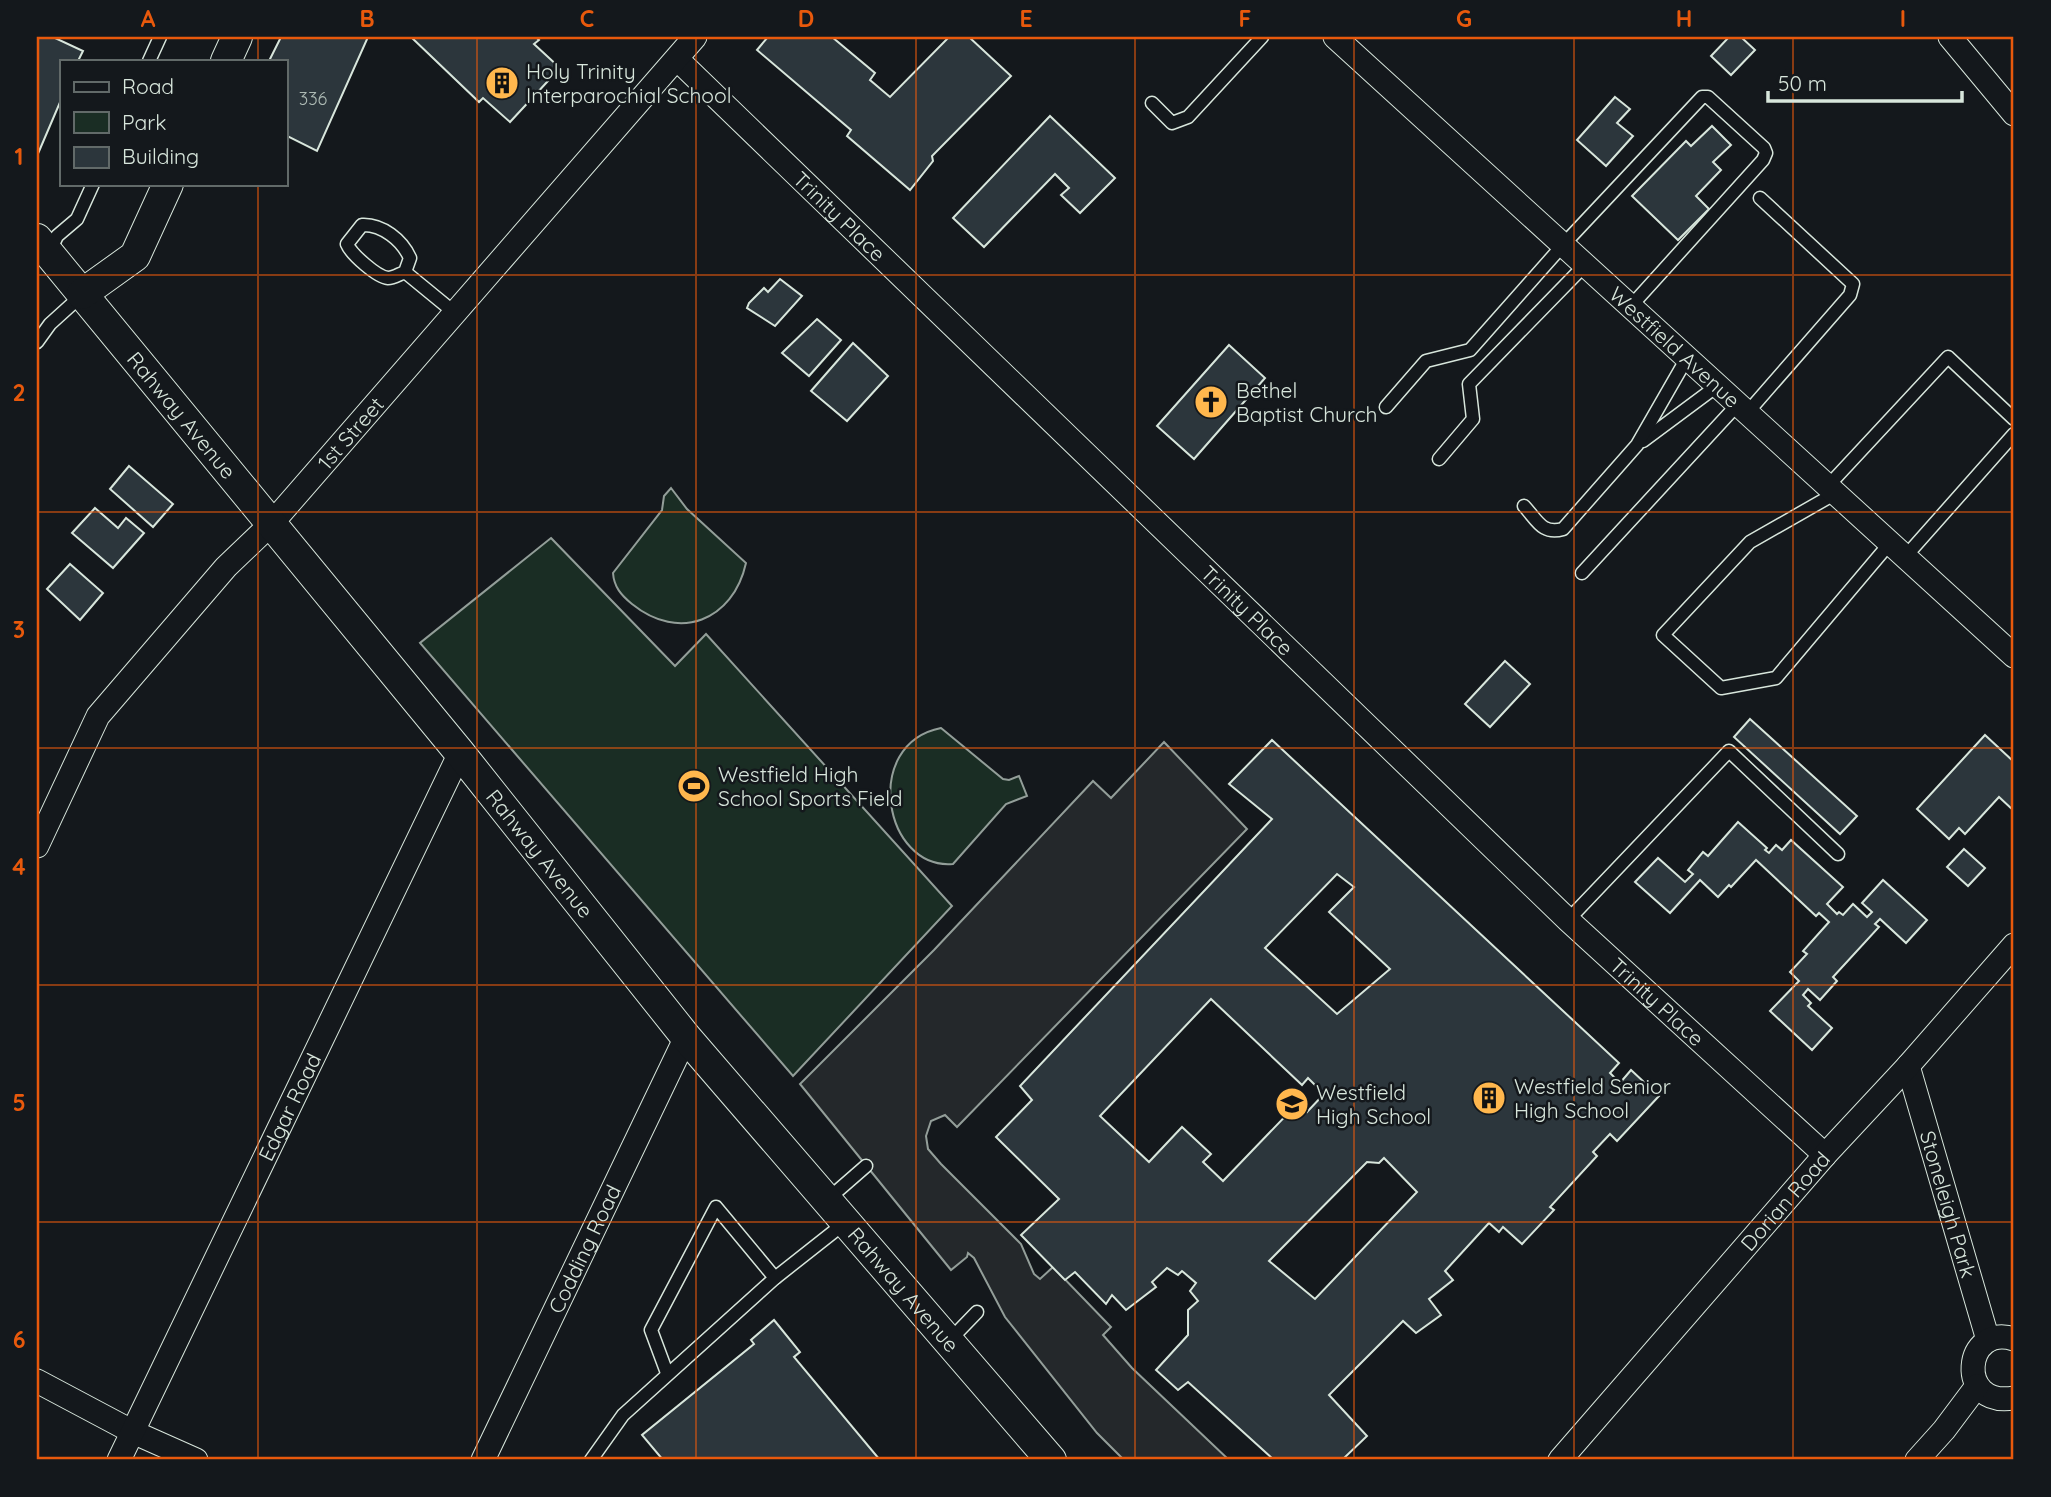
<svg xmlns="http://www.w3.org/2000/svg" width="2051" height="1497" font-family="Quicksand,sans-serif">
<rect width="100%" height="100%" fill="#14181c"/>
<!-- green -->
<g fill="#1a2d24" stroke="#939e99" stroke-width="2">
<path d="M 671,488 L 687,509 L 746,563 C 733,621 679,642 632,604 C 621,595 614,587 613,573 L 662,510 L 664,496 Z"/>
<path d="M 551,538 L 675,666 L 706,634 L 952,906 L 793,1076 L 420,643 Z"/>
<path d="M 941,728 L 1003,779 L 1009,780 L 1019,776 L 1027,796 L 1006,804 L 953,864 C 884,870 861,744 941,728 Z"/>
</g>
<!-- parking -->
<path fill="#24282b" stroke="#939e99" stroke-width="2" d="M 1164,742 L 1247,829 L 957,1127 L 945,1115 L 931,1121 L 926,1136 L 928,1149 L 941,1164 L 1021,1244 L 1034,1274 L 1040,1279 L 1053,1267 L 1111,1327 L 1103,1335 L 1132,1368 L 1229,1460 L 1124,1460 L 1097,1433 L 1005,1317 L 974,1258 L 968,1253 L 967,1257 L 951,1270 L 800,1084 L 934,950 L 1093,781 L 1111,798 Z"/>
<!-- building -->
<g fill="#2c363c" stroke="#d8e6dc" stroke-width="2" fill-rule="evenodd">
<path d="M 37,37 L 53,37 L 83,51 L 78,61 L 61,61 L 61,100 L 37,156 Z"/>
<path d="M 281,37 L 368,37 L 317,151 L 285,135 L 285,61 L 269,61 Z"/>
<path d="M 411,37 L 536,37 L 539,40 L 534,44 L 560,68 L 510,122 L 483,98 L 479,102 Z"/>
<path d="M 765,37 L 832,37 L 875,73 L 870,80 L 890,97 L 949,37 L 969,37 L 1011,76 L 932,156 L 933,161 L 910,190 L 847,136 L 851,130 L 757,50 L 767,38 Z"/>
<path d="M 1729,37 L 1741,37 L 1755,50 L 1731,75 L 1711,56 Z"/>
<path d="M 1615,97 L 1630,109 L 1617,123 L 1633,136 L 1606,166 L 1577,140 Z"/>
<path d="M 1050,116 L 1115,178 L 1080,213 L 1061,195 L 1069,188 L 1055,174 L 984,247 L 953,218 Z"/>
<path d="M 1712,126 L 1731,145 L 1713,162 L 1721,170 L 1696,196 L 1709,209 L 1678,240 L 1632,196 L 1686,141 L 1691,146 Z"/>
<path d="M 780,279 L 802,296 L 775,326 L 747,308 L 749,303 L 764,288 L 768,292 Z"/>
<path d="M 817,319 L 841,340 L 809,376 L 782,353 Z"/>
<path d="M 853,343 L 888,376 L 847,421 L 811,391 Z"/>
<path d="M 1229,345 L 1265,378 L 1194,459 L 1157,426 Z"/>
<path d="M 129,466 L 173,504 L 153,527 L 110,489 Z"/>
<path d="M 95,508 L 118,528 L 126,518 L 144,533 L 113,568 L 72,533 Z"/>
<path d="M 70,564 L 103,593 L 80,620 L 47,589 Z"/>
<path d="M 1505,661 L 1530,684 L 1490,727 L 1465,704 Z"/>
<path d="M 1750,719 L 1857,816 L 1840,834 L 1734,737 Z"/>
<path d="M 1985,735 L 2014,762 L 2014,811 L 1999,797 L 1965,834 L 1959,828 L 1949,839 L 1917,809 Z"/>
<path d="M 1272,740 L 1619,1063 L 1610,1073 L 1620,1083 L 1631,1070 L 1659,1096 L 1617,1141 L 1610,1134 L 1593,1152 L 1597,1156 L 1550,1207 L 1554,1210 L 1522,1244 L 1503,1227 L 1499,1232 L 1489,1223 L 1445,1271 L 1453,1280 L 1429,1299 L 1441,1315 L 1416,1333 L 1403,1321 L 1329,1395 L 1367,1436 L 1342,1460 L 1274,1460 L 1188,1382 L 1178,1390 L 1156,1370 L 1188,1335 L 1188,1310 L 1198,1301 L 1190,1291 L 1196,1283 L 1182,1271 L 1178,1275 L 1167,1268 L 1152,1282 L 1156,1287 L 1126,1310 L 1112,1295 L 1106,1304 L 1075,1272 L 1065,1280 L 1021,1235 L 1059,1199 L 996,1137 L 1032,1100 L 1020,1086 L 1272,819 L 1229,784 ZM 1337,874 L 1354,887 L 1329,912 L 1390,969 L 1337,1014 L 1265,948 ZM 1211,999 L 1302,1085 L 1308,1078 L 1324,1094 L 1307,1112 L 1298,1103 L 1223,1181 L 1203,1162 L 1211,1154 L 1182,1127 L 1149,1162 L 1100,1116 ZM 1384,1158 L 1417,1192 L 1315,1299 L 1269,1261 L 1367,1162 L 1379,1163 Z"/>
<path d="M 1738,822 L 1767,848 L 1765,850 L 1769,853 L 1776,845 L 1782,850 L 1791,840 L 1843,887 L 1827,904 L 1837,914 L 1839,912 L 1843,915 L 1853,904 L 1867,917 L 1872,912 L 1862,903 L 1883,880 L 1927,920 L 1906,943 L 1880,919 L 1875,924 L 1879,927 L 1833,977 L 1837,981 L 1820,1000 L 1808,989 L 1803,995 L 1811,1003 L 1808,1006 L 1832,1028 L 1812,1050 L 1770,1011 L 1799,981 L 1790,972 L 1807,954 L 1803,951 L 1829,922 L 1819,913 L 1816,916 L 1756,860 L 1731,887 L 1729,885 L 1718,897 L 1700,880 L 1670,913 L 1635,882 L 1658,858 L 1685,882 L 1693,874 L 1688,870 L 1703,852 L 1708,856 Z"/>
<path d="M 1964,849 L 1985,868 L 1968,886 L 1947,867 Z"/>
<path d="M 774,1320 L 800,1352 L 794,1357 L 880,1460 L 663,1460 L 642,1435 L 754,1344 L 751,1340 Z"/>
</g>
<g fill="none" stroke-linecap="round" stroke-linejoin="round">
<defs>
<g id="service">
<path d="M 149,61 L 160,37"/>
<path d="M 1152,103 L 1172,123 L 1188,117 L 1262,37"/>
<path d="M 49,253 L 57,236 L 77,219 L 93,184"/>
<path d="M 405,272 L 410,258 C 402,240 382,224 362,225 L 347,244 C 351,254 377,277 388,278 C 394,278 399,274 405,272 L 455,313"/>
<path d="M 37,342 L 50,324 L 82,295"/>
<path d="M 1386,407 L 1426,361 L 1470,350 L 1563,245 L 1702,97 L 1708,97 L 1764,148 L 1766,153 L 1763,160 L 1631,306"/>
<path d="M 1747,413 L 1850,295 L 1853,284 L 1760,198"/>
<path d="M 1643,441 L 1717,386"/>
<path d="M 1439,459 L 1473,419 L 1469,384 L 1585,265"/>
<path d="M 1828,486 L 1948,357 L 2014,419"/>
<path d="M 1836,493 L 1750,542 L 1663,635 L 1721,688 L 1776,678 L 1890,543"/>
<path d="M 1524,506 C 1537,520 1542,535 1563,529 L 1637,445 L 1687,358"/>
<path d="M 1905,557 L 2014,434"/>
<path d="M 1582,573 L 1738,404"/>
<path d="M 1568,920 L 1729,751 L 1838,854"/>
<path d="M 827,1200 L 866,1166"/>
<path d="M 949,1341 L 977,1312"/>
<path d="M 667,1373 L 651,1330 L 716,1207 L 775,1278"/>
<path d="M 591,1460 L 623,1415 L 775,1278 L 846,1222"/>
</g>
<g id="minor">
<path id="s1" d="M 1335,37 L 2014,656"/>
<path d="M 1950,37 L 2014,114"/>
<path id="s2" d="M 677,59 L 1568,920 L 1825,1155"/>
<path id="s3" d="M 37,846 L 98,716 L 226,567 L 272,523 L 695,37"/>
<path id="s4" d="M 1908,1066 L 1988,1340"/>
<path d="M 2014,1339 C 1964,1323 1955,1408 2014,1398"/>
<path d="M 37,1381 L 133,1432 L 196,1460"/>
<path id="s5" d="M 119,1460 L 460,753"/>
<path id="s6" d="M 483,1460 L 686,1037"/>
<path id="s7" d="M 1560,1460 L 1825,1155 L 1908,1066 L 2014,945"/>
<path d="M 1917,1460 L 1944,1430 L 1977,1386"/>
</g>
<g id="tertiary">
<path d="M 226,61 L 237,37"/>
<path id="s8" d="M 37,239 L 460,753 L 686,1037 L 1051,1460"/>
<path d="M 82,294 L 135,256 L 168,184"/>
</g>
</defs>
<!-- service casing -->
<use href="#service" stroke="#d8e6dc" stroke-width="15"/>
<!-- minor casing -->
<use href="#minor" stroke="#d8e6dc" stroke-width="25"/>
<!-- tertiary casing -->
<use href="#tertiary" stroke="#d8e6dc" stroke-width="32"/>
<!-- service -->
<use href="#service" stroke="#14181c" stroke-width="12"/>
<!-- minor -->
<use href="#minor" stroke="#14181c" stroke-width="23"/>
<!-- tertiary -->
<use href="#tertiary" stroke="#14181c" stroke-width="30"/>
</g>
<!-- grid -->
<path fill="none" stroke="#e8590c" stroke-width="2" stroke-opacity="0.55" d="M 258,37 L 258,61M 477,37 L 477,1460M 696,37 L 696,1460M 916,37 L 916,1460M 1135,37 L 1135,1460M 1354,37 L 1354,1460M 1574,37 L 1574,1460M 1793,37 L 1793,1460M 258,184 L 258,1460M 37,275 L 2014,275M 37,512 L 2014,512M 37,748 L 2014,748M 37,985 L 2014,985M 37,1222 L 2014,1222"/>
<!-- icons -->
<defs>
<symbol id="building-disc" viewBox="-11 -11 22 22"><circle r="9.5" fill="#ffb74d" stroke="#14181c"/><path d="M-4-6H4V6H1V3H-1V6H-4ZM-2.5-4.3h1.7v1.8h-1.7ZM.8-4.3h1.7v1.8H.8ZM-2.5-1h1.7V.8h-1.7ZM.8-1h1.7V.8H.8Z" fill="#111"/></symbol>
<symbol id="church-disc" viewBox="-11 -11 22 22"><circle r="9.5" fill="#ffb74d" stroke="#14181c"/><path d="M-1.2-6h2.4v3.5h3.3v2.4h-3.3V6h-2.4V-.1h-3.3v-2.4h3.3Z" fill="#111"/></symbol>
<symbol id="stadium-disc" viewBox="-11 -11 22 22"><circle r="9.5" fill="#ffb74d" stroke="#14181c"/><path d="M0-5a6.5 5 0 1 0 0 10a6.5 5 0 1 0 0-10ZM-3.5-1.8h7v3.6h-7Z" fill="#111"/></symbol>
<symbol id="school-disc" viewBox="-11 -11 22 22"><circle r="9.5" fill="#ffb74d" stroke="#14181c"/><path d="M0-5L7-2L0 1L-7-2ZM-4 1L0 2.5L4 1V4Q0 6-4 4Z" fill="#111"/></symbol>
</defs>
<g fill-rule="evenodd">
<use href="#building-disc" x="483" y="64" width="38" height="38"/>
<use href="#church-disc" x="1192" y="383" width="38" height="38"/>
<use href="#stadium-disc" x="675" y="767" width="38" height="38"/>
<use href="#building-disc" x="1470" y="1079" width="38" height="38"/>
<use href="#school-disc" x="1273" y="1085" width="38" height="38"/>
</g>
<g text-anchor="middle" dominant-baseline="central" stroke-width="5" stroke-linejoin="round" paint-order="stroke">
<!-- number labels -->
<g font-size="18" fill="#adbab4">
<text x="313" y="98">336</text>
</g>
<!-- poi labels -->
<g font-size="21" fill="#d8e6dc" stroke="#14181c" text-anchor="start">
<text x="526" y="71">Holy Trinity<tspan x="526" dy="24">Interparochial School</tspan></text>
<text x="1236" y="390">Bethel<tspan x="1236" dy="24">Baptist Church</tspan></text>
<text x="718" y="774">Westfield High<tspan x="718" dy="24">School Sports Field</tspan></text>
<text x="1514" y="1086">Westfield Senior<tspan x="1514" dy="24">High School</tspan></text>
<text x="1316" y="1092">Westfield<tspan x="1316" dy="24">High School</tspan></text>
</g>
<!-- street labels -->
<g font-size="21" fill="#d8e6dc" stroke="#14181c">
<text stroke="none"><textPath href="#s2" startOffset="226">Trinity Place</textPath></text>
<text stroke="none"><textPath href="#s1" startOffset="460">Westfield Avenue</textPath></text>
<text stroke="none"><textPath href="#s8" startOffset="228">Rahway Avenue</textPath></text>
<text stroke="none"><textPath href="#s3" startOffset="523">1st Street</textPath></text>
<text stroke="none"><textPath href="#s2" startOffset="793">Trinity Place</textPath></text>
<text stroke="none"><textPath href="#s8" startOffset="794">Rahway Avenue</textPath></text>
<text stroke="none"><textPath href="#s2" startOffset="1360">Trinity Place</textPath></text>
<text stroke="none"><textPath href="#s5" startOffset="392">Edgar Road</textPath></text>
<text stroke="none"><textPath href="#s7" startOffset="343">Dorian Road</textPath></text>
<text stroke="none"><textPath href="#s4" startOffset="144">Stoneleigh Park</textPath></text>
<text stroke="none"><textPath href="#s6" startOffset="234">Codding Road</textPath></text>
<text stroke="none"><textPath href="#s8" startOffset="1362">Rahway Avenue</textPath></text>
</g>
</g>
<!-- border -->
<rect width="2051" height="1497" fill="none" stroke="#14181c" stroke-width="77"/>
<!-- legend -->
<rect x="60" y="60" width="228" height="126" fill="#14181c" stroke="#626a69" stroke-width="2"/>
<rect x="74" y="82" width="35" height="10" fill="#14181c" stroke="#626a69" stroke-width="2"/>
<text x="122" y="94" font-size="21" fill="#d8e6dc">Road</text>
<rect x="74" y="112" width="35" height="21" fill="#1a2d24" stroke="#626a69" stroke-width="2"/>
<text x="122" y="130" font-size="21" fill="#d8e6dc">Park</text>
<rect x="74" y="147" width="35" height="21" fill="#2c363c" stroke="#626a69" stroke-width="2"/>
<text x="122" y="164" font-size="21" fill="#d8e6dc">Building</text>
<!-- scale -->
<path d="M1768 91v10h194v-10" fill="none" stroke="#d8e6dc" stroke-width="3.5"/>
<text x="1778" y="91" font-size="21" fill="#d8e6dc" stroke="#14181c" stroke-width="5" paint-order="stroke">50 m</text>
<rect x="38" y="38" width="1974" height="1420" fill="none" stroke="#e8590c" stroke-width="2.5"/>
<g font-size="23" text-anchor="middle" font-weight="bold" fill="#e8590c">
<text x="148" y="27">A</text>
<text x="367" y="27">B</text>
<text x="587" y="27">C</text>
<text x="806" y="27">D</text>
<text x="1026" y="27">E</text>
<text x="1245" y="27">F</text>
<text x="1464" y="27">G</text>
<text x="1684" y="27">H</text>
<text x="1903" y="27">I</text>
<text x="19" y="165">1</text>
<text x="19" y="401">2</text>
<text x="19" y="638">3</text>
<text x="19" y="875">4</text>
<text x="19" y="1111">5</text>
<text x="19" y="1348">6</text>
</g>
</svg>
